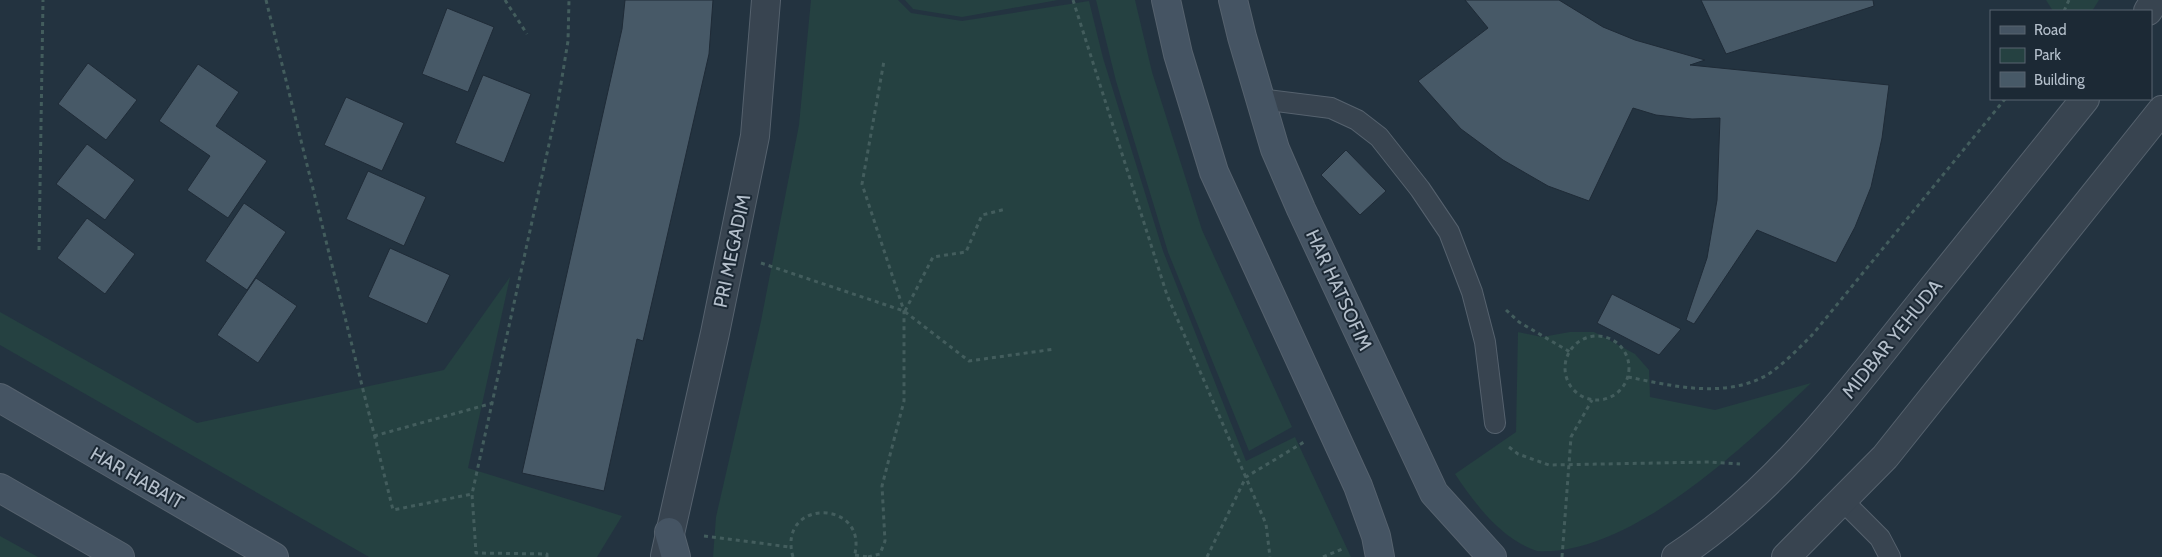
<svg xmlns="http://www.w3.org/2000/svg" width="2162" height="557" font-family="Cabin,sans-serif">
<rect width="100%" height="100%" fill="#233340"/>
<!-- green -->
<g fill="#254141">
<path d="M 811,0 L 898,0 L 911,13 L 962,21 L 1089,1 L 1103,58 L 1163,251 L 1246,461 L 1295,437 L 1351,557 L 713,557 L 716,517 L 761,321 L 799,125 Z"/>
<path d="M 905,0 L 1058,0 L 962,17 L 913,9 Z"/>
<path d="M 1096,0 L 1135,0 L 1152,72 L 1202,230 L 1292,427 L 1249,451 L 1168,252 L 1116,81 Z"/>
<path d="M 2046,0 L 2099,0 L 2092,11 L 2053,11 Z"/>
<path d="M 510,277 L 468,468 L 622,516 L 597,557 L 369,557 L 0,345 L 0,312 L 197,423 L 444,370 Z"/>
<path d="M 1518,332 L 1542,337 L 1570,332 L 1594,332 L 1635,354 L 1649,370 L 1650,397 L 1715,410 L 1811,383 C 1750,441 1631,557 1537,551 C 1501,539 1475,504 1455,474 L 1516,432 Z"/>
<path d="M 0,536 L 38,557 L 0,557 Z"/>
</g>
<!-- building -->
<g fill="#475967" stroke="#1f2b37">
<path d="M 625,0 L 713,0 L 709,54 L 643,341 L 637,339 L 604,491 L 522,473 L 622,29 Z"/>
<path d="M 1465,0 L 1559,0 L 1603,27 L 1635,40 L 1705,60 L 1690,65 L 1889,85 L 1882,138 L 1871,187 L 1855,227 L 1836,263 L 1757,230 L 1694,324 L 1686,320 L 1707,258 L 1717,200 L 1720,118 L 1692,119 L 1656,115 L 1633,108 L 1589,201 L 1548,186 L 1503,160 L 1461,129 L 1418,81 L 1488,28 Z"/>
<path d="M 1701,0 L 1873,0 L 1874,6 L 1726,54 Z"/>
<path d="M 447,8 L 494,27 L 468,92 L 422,74 Z"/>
<path d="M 88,63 L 137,100 L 106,140 L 58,104 Z"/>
<path d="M 198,64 L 239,92 L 216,126 L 267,161 L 228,218 L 187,190 L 210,156 L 159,121 Z"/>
<path d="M 483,75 L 531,94 L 504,163 L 455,143 Z"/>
<path d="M 346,97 L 404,123 L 382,171 L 324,145 Z"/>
<path d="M 87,144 L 135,180 L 105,220 L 56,184 Z"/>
<path d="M 1346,150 L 1386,191 L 1360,215 L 1321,175 Z"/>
<path d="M 368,171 L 426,197 L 404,246 L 346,219 Z"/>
<path d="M 244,203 L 286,232 L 247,290 L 205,261 Z"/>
<path d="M 87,218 L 135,254 L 105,294 L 57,258 Z"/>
<path d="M 390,248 L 450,275 L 427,324 L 368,297 Z"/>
<path d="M 256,278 L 297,306 L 258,363 L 217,335 Z"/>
<path d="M 1612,294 L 1681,329 L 1659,355 L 1597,323 Z"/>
</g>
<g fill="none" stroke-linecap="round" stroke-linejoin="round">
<defs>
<g id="service">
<path d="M 1260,99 L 1331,108 L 1357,120 L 1379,137 L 1420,189 L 1449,232 L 1472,292 L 1485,342 L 1495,423"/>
<path d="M 1843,501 L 1880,538 L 1890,557"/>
</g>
<path id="minor" d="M 665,556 L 715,333 L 755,136 L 766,0"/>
<g id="tertiary">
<path d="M 2148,11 L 2155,0"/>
<path d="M 1676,557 C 1771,495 1842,402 1912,314 C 1970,243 2027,171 2085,99"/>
<path d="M 1786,557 L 1885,457 L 2162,110"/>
</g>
<g id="secondary">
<path d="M 1166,0 L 1178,54 L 1214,172 L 1358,486 L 1376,536 L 1380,557"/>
<path d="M 1233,0 L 1242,37 L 1275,149 L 1301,209 L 1434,493 L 1492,557"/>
<path d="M 0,398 L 274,557"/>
<path d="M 0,488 L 120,557"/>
<path d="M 669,532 L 676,557"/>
</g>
</defs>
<!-- service casing -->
<use href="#service" stroke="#56626e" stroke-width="22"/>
<!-- minor casing -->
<use href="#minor" stroke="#56626e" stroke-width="30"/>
<!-- tertiary casing -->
<use href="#tertiary" stroke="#56626e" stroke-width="30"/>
<!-- secondary casing -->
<use href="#secondary" stroke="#56626e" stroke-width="30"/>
<!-- path -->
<g stroke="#435d5d" stroke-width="3" stroke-dasharray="4 4" stroke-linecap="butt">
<path d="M 266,0 L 393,510 L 472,494"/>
<path d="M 505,0 L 527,34"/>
<path d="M 1073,0 L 1167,295 L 1266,524 L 1270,557"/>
<path d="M 2064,11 L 2069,0"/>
<path d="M 39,250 L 43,0"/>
<path d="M 761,263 L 904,311 L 969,361 L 1055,349"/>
<path d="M 1506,310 L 1519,322 L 1570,352"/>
<path d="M 905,311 L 933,257 L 966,252 L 982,215 L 1006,209"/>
<circle cx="1597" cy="368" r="32"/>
<path d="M 1628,377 C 1673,386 1724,399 1767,375 C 1784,364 1799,348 1813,334 L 2005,99"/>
<path d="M 374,436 L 493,403"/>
<path d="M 1509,447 L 1518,454 L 1549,465 L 1709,462 L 1740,464"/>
<path d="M 704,536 L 790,547"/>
<path d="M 855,555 L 868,557"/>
<path d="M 547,557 L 547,554 L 476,553 L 472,494 L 557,108 L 568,41 L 569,0"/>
<path d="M 793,557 C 776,497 871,499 854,557"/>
<path d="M 868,557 L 880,554 L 885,541 L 882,486 L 904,401 L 904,311 L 862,184 L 884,61"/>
<path d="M 1207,557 L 1246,477 L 1304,442"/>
<path d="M 1323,557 L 1345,548"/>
<path d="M 1562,557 L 1571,437 L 1592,400"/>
</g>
<!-- service -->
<use href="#service" stroke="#384450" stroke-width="20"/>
<!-- minor -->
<use href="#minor" stroke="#384450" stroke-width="28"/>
<!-- tertiary -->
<use href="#tertiary" stroke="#384450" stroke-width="28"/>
<!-- secondary -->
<use href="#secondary" stroke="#455463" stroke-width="28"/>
</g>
<g text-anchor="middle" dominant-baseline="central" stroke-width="4" stroke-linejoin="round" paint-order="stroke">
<!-- street labels -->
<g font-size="19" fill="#b4bfcb" stroke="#1c2935">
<text transform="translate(732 251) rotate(-78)">PRI MEGADIM</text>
<text transform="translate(1339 290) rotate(65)">HAR HATSOFIM</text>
<text transform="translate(1892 339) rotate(-51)">MIDBAR YEHUDA</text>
<text transform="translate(137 478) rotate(30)">HAR HABAIT</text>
</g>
</g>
<!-- legend -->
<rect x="1990" y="10" width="162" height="90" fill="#1c2935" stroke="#596571"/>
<rect x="2000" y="26" width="25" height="8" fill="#455463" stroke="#596571"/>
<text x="2034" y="35" font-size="15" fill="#b4bfcb">Road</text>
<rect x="2000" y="48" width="25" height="15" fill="#254141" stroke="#596571"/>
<text x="2034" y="60" font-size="15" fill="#b4bfcb">Park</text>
<rect x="2000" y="72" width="25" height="15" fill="#475967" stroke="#596571"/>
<text x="2034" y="85" font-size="15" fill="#b4bfcb">Building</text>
</svg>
